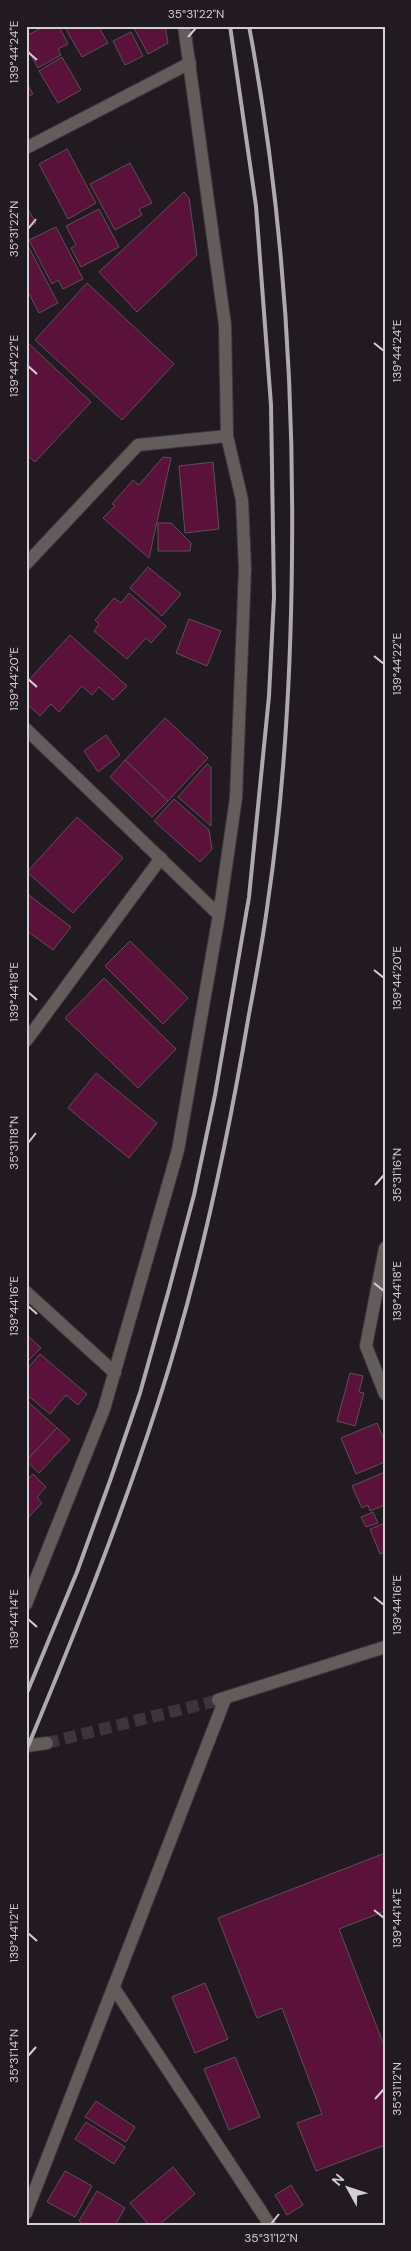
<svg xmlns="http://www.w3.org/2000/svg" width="411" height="2251" font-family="'DM Sans',sans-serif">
<rect width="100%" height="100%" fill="#211a21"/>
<!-- building -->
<g fill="#5a123b" stroke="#5d5156">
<path d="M 45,26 L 59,26 L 68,44 L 58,49 L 61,55 L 38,68 L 26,46 L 26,36 Z"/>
<path d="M 64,26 L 98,26 L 108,43 L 82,57 Z"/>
<path d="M 137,26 L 165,26 L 168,43 L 148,54 L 134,28 Z"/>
<path d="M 131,32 L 143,56 L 125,65 L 113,41 Z"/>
<path d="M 62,57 L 81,90 L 58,103 L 39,71 Z"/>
<path d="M 26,82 L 33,94 L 26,98 Z"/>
<path d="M 67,149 L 96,203 L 68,219 L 39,164 Z"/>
<path d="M 130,163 L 152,203 L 139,209 L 142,215 L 115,230 L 90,184 Z"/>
<path d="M 184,192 L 189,198 L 197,255 L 137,312 L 99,272 Z"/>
<path d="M 26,206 L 36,223 L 26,229 Z"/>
<path d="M 99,209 L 119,247 L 81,267 L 71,248 L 76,245 L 66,226 Z"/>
<path d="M 56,227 L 83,279 L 63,289 L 58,280 L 52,284 L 29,240 Z"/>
<path d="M 26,242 L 58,303 L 39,313 L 26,288 Z"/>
<path d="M 87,283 L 174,364 L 122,420 L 35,340 Z"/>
<path d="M 26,341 L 91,402 L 35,462 L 26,454 Z"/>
<path d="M 163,457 L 171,458 L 149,558 L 103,518 L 115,506 L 112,504 L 133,480 L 139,485 Z"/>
<path d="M 213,462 L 219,529 L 185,533 L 179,466 Z"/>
<path d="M 158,523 L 171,523 L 191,543 L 190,551 L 158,551 Z"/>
<path d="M 148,567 L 181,594 L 162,616 L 130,588 Z"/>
<path d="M 129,593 L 166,626 L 151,643 L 146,638 L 127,659 L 94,631 L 99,624 L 95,620 L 114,598 L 121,603 Z"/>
<path d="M 189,619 L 221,631 L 207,666 L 176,653 Z"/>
<path d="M 70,635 L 127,686 L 113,700 L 99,687 L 92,695 L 82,686 L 59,712 L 51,704 L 40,716 L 26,703 L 26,683 Z"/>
<path d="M 165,718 L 208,758 L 168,801 L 125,760 Z"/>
<path d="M 106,735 L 120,755 L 98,772 L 84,751 Z"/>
<path d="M 125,760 L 168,801 L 152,817 L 110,777 Z"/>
<path d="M 207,764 L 211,767 L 211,826 L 178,797 Z"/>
<path d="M 174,799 L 209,830 L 212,849 L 200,862 L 154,821 Z"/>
<path d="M 77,817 L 123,858 L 73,913 L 27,872 Z"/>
<path d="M 26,893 L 71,927 L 53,950 L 26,930 Z"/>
<path d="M 130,941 L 188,998 L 163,1024 L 105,966 Z"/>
<path d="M 104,978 L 176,1049 L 138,1088 L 65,1018 Z"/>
<path d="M 96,1073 L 157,1123 L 129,1158 L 68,1108 Z"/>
<path d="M 26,1334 L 41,1348 L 26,1363 Z"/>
<path d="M 40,1354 L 87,1394 L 78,1405 L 66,1395 L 50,1414 L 26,1394 L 26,1370 Z"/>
<path d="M 350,1373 L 363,1376 L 359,1392 L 364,1393 L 355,1426 L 337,1421 Z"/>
<path d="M 26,1400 L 57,1428 L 26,1461 Z"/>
<path d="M 377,1423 L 385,1442 L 385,1462 L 356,1474 L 341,1438 Z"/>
<path d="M 57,1428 L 70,1440 L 39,1473 L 26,1461 Z"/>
<path d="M 385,1472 L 385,1505 L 370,1511 L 368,1505 L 362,1508 L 352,1486 Z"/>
<path d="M 33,1474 L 46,1487 L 37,1497 L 42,1503 L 26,1520 L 26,1481 Z"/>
<path d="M 373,1512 L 378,1523 L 366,1527 L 361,1517 Z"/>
<path d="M 385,1523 L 385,1552 L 380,1554 L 370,1529 Z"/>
<path d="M 385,1853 L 385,1911 L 339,1929 L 385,2048 L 385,2145 L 316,2171 L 297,2123 L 322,2114 L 282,2008 L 257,2018 L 218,1918 Z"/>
<path d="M 205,1983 L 228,2039 L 195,2053 L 172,1997 Z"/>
<path d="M 235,2057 L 260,2117 L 229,2130 L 204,2069 Z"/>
<path d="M 96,2101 L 135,2127 L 126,2142 L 85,2117 Z"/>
<path d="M 86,2122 L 125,2147 L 114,2164 L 75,2139 Z"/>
<path d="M 173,2167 L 195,2194 L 159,2225 L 149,2225 L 130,2203 Z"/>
<path d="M 65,2171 L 92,2186 L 75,2217 L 47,2202 Z"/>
<path d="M 291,2185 L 303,2205 L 287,2215 L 275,2195 Z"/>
<path d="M 97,2191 L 125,2208 L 115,2225 L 84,2225 L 79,2221 Z"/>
</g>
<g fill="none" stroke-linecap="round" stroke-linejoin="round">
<!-- minor-tunnel -->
<path stroke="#3c353c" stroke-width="12" stroke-dasharray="12 6" stroke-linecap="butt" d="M 47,1743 L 215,1701"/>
<defs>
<g id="minor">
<path d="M 26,148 L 190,63"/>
<path d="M 26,564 L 138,445 L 227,436"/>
<path d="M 26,729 L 219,915"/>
<path d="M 26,1041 L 161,858"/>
<path d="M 385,1248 L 366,1346 L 385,1394"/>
<path d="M 26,1292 L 115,1373"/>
<path d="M 26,1604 L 104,1409 L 178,1150 L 219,915 L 236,798 L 245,569 L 242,500 L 227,436 L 225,325 L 184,26"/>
<path d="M 218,1700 L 385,1647"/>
<path d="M 26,1746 L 47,1743"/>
<path d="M 114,1988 L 270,2225"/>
<path d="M 26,2213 L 225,1699"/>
</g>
</defs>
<!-- minor casing -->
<use href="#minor" stroke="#3e373e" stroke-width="14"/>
<!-- minor -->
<use href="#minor" stroke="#625d5b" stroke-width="12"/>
<!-- rail -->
<g stroke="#aea9ae" stroke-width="4">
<path d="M 26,1695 L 77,1572 L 111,1478 L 140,1393 L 168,1293 L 194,1195 L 215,1095 L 249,897 L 269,696 L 274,597 L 271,405 L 256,206 L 230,26"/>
<path d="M 26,1751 C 74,1636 120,1521 158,1403 C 199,1276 227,1145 249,1014 C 256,977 263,939 268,901 C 285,786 291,671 292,556 C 294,378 282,201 249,26"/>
</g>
</g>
<!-- ticks -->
<path fill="none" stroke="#d4cfd4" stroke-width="2" d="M 188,37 L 196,28M 28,52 L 37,60M 28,229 L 36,219M 374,343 L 384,351M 28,366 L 37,374M 374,656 L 384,664M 28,679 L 37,687M 374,970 L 384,978M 28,992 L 37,1000M 28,1143 L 36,1133M 375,1185 L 384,1175M 374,1283 L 384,1291M 28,1306 L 37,1314M 374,1597 L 384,1605M 28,1619 L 37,1627M 374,1910 L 384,1918M 28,1933 L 37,1941M 28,2056 L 36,2047M 375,2099 L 384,2089M 271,2224 L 279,2214"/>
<!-- border -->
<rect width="411" height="2251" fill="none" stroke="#211a21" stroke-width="55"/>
<!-- north arrow -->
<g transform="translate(348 2188) rotate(310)" stroke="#211a21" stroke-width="4" paint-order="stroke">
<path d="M0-4L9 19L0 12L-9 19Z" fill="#d4cfd4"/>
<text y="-8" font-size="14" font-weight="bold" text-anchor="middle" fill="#d4cfd4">N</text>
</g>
<rect x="28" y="28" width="356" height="2196" fill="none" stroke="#d4cfd4" stroke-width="2"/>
<g font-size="12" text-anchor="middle" fill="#d4cfd4">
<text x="196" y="18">35°31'22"N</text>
<text transform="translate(14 52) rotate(-90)" y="4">139°44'24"E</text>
<text transform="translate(14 229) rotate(-90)" y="4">35°31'22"N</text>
<text transform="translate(397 351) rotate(-90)" y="4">139°44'24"E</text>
<text transform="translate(14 366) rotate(-90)" y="4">139°44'22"E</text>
<text transform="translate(397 664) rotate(-90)" y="4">139°44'22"E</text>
<text transform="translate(14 679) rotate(-90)" y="4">139°44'20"E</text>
<text transform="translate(397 978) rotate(-90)" y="4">139°44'20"E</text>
<text transform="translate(14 992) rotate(-90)" y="4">139°44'18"E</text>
<text transform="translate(14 1143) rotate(-90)" y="4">35°31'18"N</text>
<text transform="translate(397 1175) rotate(-90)" y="4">35°31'16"N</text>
<text transform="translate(397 1291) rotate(-90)" y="4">139°44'18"E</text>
<text transform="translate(14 1306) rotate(-90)" y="4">139°44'16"E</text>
<text transform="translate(397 1605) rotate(-90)" y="4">139°44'16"E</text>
<text transform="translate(14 1619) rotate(-90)" y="4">139°44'14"E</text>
<text transform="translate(397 1918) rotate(-90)" y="4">139°44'14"E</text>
<text transform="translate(14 1933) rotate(-90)" y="4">139°44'12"E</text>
<text transform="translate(14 2056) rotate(-90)" y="4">35°31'14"N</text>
<text transform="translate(397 2089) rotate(-90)" y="4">35°31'12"N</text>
<text x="271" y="2242">35°31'12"N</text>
</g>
</svg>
